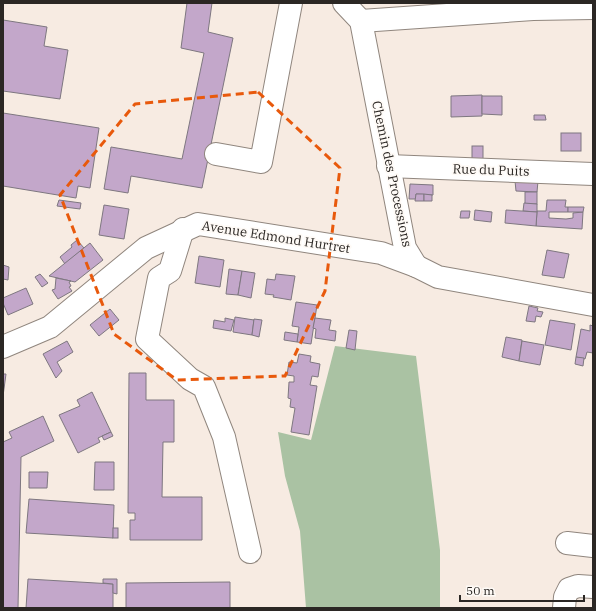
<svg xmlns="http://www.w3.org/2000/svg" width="596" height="611" font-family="'IBM Plex Serif',serif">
<rect width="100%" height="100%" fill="#f7ebe2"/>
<!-- green -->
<path fill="#aac2a3" d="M 335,346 L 416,356 L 440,550 L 440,608 L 306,608 L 300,531 L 285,476 L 278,432 L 311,440 Z"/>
<!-- building -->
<g fill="#c3a7ca" stroke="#7e7780">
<path d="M 187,3 L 212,3 L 208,32 L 233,38 L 202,188 L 131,176 L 128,193 L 104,189 L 111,147 L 182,159 L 204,53 L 181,48 Z"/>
<path d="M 3,20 L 47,27 L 44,46 L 68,50 L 60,99 L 3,91 Z"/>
<path d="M 482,95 L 482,116 L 451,117 L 451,96 Z"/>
<path d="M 482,96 L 502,96 L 502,115 L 482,114 Z"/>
<path d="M 3,113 L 99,128 L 90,188 L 78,186 L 76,198 L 3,186 Z"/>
<path d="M 534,115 L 545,115 L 546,120 L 534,120 Z"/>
<rect x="561" y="133" width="20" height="18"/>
<rect x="472" y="146" width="11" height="13"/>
<path d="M 515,181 L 538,181 L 537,192 L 516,191 Z"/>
<path d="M 410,184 L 433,185 L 433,195 L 416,194 L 416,199 L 409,199 Z"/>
<rect x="525" y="192" width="12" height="12"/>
<path d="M 416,194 L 424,194 L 424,201 L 415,201 Z"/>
<path d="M 424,194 L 432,195 L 432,201 L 424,201 Z"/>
<path d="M 59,200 L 81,203 L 80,209 L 57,206 Z"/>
<path d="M 547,200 L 566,200 L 565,207 L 568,207 L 568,212 L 549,212 L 549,218 L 566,219 L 573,218 L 573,213 L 583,212 L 582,229 L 536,226 L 537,211 L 546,211 Z"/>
<path d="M 524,203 L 537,204 L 537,212 L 523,211 Z"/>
<path d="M 104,205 L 129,209 L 124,239 L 99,235 Z"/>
<path d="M 568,207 L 584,207 L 583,212 L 568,212 Z"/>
<path d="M 475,210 L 492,212 L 491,222 L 474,220 Z"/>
<path d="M 506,210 L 537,212 L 536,226 L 505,223 Z"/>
<path d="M 461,211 L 470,211 L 469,218 L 460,218 Z"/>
<path d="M 77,240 L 84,248 L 65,264 L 60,257 L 72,247 L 71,245 Z"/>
<path d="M 90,243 L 103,260 L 75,282 L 49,276 Z"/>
<path d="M 547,250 L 569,254 L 564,278 L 542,275 Z"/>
<path d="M 199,256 L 224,260 L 220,287 L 195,283 Z"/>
<path d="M 3,265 L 9,267 L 8,280 L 3,279 Z"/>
<path d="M 229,269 L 242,271 L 238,295 L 226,294 Z"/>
<path d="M 242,271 L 255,273 L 251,298 L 238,295 Z"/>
<path d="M 40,274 L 48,283 L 42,287 L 35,277 Z"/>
<path d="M 276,274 L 295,276 L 291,300 L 273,297 L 274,295 L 265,294 L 267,279 L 275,280 Z"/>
<path d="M 56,278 L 71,281 L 69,282 L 71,286 L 69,287 L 72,291 L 58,299 L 52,290 L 55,289 Z"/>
<path d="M 26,288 L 33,304 L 8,315 L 3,303 L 3,298 Z"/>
<path d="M 296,302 L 317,305 L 311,344 L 297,342 L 299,327 L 292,326 Z"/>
<path d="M 529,306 L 538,308 L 537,311 L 543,312 L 541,317 L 536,316 L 535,322 L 526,321 Z"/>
<path d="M 110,309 L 119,320 L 99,336 L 90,325 Z"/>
<path d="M 235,317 L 254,320 L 252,335 L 233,332 Z"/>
<path d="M 225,318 L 234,320 L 231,331 L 213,328 L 214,320 L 225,322 Z"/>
<path d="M 315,318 L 331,320 L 329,330 L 336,331 L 335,341 L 315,338 L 316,329 L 313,328 Z"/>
<path d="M 254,319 L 262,320 L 259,337 L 252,335 Z"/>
<path d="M 550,320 L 575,324 L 571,350 L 545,345 Z"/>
<path d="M 590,325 L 593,326 L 593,353 L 587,352 L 585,359 L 576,357 L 581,329 L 590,331 Z"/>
<path d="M 349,330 L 357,331 L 355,350 L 346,348 Z"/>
<path d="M 285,332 L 298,334 L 297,342 L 284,340 Z"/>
<path d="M 506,337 L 522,340 L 519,361 L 502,357 Z"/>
<path d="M 67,341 L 73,352 L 57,362 L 62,371 L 56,378 L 43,354 Z"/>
<path d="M 522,341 L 544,345 L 540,365 L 519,361 Z"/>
<path d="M 299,354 L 311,356 L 310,362 L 320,364 L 318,377 L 312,376 L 310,385 L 317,386 L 309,435 L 291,432 L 295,408 L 290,407 L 291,399 L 288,398 L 289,382 L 294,382 L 294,376 L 287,375 L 289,362 L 297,363 Z"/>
<path d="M 576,357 L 584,358 L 583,366 L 575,364 Z"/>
<path d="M 129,373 L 146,373 L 146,400 L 174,400 L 174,442 L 163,442 L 162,497 L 202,497 L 202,540 L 130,540 L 130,520 L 135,520 L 135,513 L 128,513 Z"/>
<path d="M 3,374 L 6,374 L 3,396 Z"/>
<path d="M 92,392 L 111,432 L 98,438 L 100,442 L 78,453 L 59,415 L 80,406 L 77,400 Z"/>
<path d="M 43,416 L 54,441 L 21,457 L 18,608 L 3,608 L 3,442 L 12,438 L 9,432 Z"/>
<path d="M 111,432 L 113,436 L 104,440 L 102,436 Z"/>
<path d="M 95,462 L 114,462 L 114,490 L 94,490 Z"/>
<path d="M 29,472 L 48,472 L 47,488 L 29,488 Z"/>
<path d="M 29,499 L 114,505 L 113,538 L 26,533 Z"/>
<rect x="113" y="528" width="5" height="10"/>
<path d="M 28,579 L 113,584 L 113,608 L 26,608 Z"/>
<path d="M 103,579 L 117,579 L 117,594 L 113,593 L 113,584 L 103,583 Z"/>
<path d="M 230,582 L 230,608 L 126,608 L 126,583 Z"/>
</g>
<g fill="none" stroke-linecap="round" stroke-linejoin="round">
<defs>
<g id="minor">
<path d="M 344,3 L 361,21 L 405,248 L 416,266"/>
<path d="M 361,21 L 533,9 L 593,8"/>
<path d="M 216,154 L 261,162 L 291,3"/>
<path d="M 388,166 L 593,174"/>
<path d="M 183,229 L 170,271 L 159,278 L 147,339 L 190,379 L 204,387 L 224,437 L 250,552"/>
<path d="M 3,347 L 50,327 L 146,248 L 198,224 L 381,253 L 416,266 L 438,277 L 593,305"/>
<path d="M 567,543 L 593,546"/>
<path d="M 564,608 L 565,597 L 569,589 L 578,586 L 593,587"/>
</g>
</defs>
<!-- minor casing -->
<use href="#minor" stroke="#90867e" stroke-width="24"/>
<!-- minor -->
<use href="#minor" stroke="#fff" stroke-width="22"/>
</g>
<!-- marked area -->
<path fill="none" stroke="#e8590c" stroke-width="3" stroke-dasharray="8 5" stroke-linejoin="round" d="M 258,92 L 340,168 L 325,291 L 285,376 L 177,380 L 114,334 L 60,195 L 135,104 Z"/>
<g text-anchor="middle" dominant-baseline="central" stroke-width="3.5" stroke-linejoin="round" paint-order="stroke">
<!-- street labels -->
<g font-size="13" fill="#2b2724" stroke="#fefaf6">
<text transform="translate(491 170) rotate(2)">Rue du Puits</text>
<text transform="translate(392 174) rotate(78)">Chemin des Processions</text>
<text transform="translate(276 237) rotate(9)">Avenue Edmond Hurtret</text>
</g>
</g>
<!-- border -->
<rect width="596" height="611" fill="none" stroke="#2b2724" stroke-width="8"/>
<!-- scale -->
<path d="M460 595v6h124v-6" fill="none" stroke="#2b2724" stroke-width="2"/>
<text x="466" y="595" font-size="12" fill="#2b2724" stroke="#fefaf6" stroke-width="3" paint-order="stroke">50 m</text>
</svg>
